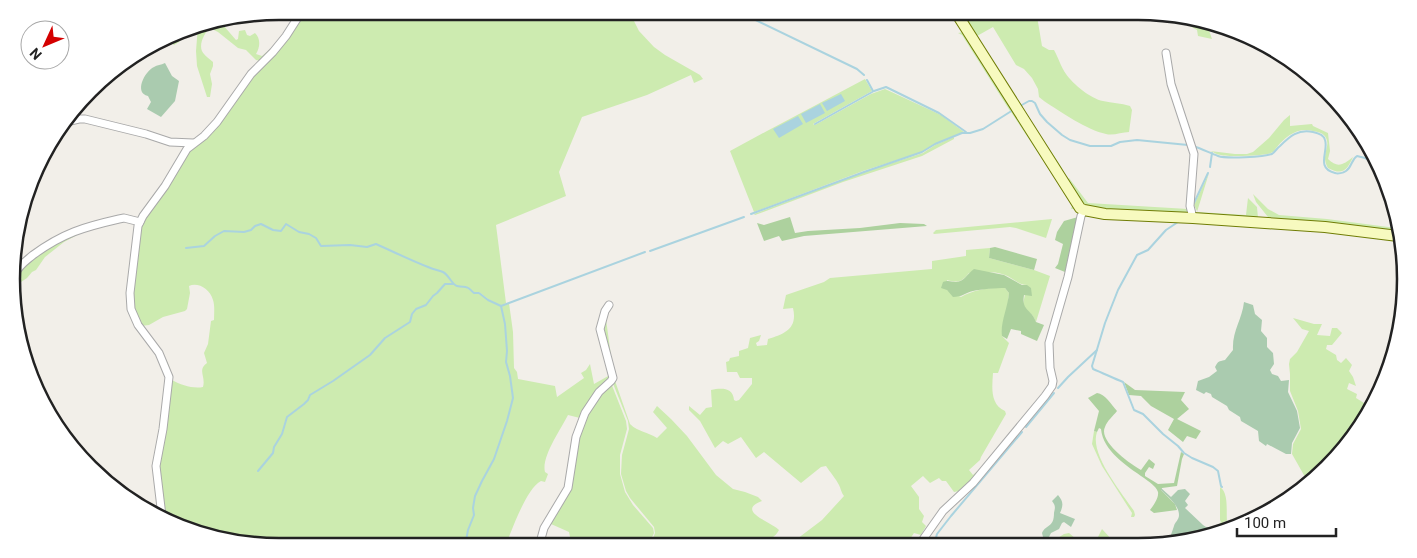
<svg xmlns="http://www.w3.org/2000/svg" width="1417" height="558" font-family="Roboto,sans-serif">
<rect width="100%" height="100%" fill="#f2efe9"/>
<!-- grass -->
<g fill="#cdebb0">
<path d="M 304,11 L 625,11 L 634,21 L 639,31 L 654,47 L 665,55 L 700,75 L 703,79 L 694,83 L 691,75 L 647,95 L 582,117 L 559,172 L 566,196 L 496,225 L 506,303 L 501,306 L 488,299 L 479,292 L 474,292 L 467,287 L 464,286 L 474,293 L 478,293 L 488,300 L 501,306 L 502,308 L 502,306 L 509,303 L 513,332 L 514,368 L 517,372 L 518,379 L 555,386 L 557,397 L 584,378 L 581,373 L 586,370 L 590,364 L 594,384 L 610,375 L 611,377 L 580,418 L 568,415 C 561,429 541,457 545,472 L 548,474 L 545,482 L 541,481 C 527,488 513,527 507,542 L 507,546 L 279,547 L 193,533 L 163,517 L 158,466 L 170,383 L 161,352 C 168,361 171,369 172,380 C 181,385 193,389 203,387 C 206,376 197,370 207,363 L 204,353 L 208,344 L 211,321 L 214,320 C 214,314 215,306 213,300 C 210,289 198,282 189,286 L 190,293 L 187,309 L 185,311 L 163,317 L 149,325 L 141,326 L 131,301 L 140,226 L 189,150 L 239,96 Z"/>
<path d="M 959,11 L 1035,11 L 1037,16 L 1042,46 L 1049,50 L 1054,50 C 1058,57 1061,67 1066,74 C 1073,84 1091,99 1103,101 C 1112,103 1121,103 1130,106 L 1132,110 L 1129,132 C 1122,132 1113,136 1106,134 C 1087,130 1061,112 1044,101 L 1039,97 L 1038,89 L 1032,78 L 1024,69 L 1016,65 L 993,27 L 977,36 L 1020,104 L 1019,106 L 1021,106 L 1060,165 L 1063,170 L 1061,171 L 1018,106 Z"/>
<path d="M 1190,20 L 1206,22 L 1212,39 L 1198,36 L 1197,30 L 1190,26 Z"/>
<path d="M 215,22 L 223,25 L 236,40 L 238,39 L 239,31 L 245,30 L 247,35 L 250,36 L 255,33 C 261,39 260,47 256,54 L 262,56 L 275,45 L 280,43 L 261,61 L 256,60 L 246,50 L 238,48 L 218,32 L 210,28 C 204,33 197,47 204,54 C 206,57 210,59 213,62 L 213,66 L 210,74 L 212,84 L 210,97 L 207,97 L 197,66 L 196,51 L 198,26 L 196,28 L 191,28 L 179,42 L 174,45 L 171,43 C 188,26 190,26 215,22 Z"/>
<path d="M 964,32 L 1075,207 L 1074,209 L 1071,209 L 1072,206 L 1071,203 L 1011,112 L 1012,111 L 1010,111 L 962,35 L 958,33 Z"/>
<path d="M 865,79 L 872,91 L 813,124 L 815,125 L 871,94 L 885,89 L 941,115 L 964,132 L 935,144 L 922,152 L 863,171 L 754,212 L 730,151 L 767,131 Z"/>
<path d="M 1290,115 L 1290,126 L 1312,124 L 1313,126 L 1328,133 L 1330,151 L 1328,159 C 1338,169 1344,164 1353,157 C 1347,170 1343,176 1328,168 C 1320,154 1331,148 1326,138 C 1324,133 1318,132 1313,131 C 1298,127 1286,136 1277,147 C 1274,150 1275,151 1271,153 C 1264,156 1229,157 1221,155 C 1217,155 1214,152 1210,151 L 1235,154 L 1247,154 L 1253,152 L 1269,138 L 1284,120 Z"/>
<path d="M 954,137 L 954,139 L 922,156 L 843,182 L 755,215 L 754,214 L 864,172 L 923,153 L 935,145 Z"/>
<path d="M 1209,173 L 1197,212 L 1246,215 L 1248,198 L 1257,207 L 1258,218 L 1199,215 L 1194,205 Z"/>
<path d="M 1069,178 L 1088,203 L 1188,209 L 1185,215 L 1093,209 C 1080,203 1074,193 1066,181 Z"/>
<path d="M 1253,194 L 1268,209 L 1279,215 L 1327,219 L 1396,228 L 1397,232 L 1268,217 L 1256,202 Z"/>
<path d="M 1052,219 L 1046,238 L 1016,228 L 1010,227 L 934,234 L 933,233 L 936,230 Z"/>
<path d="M 119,220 L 117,223 L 83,232 L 64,242 L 45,257 L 36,270 L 32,272 L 27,278 L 15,286 L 15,277 L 18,270 L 59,239 Z"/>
<path d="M 990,248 L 989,258 L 1034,270 L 1050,276 L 1036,322 C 1032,311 1026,313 1023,304 L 1027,285 C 1019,285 1013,278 1005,275 C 994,271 981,272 969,273 C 962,282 958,283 947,280 L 947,290 L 961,297 C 973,290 991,287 1005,288 L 1009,293 L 1008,304 L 1002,336 L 1009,343 L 998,373 L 993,373 C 992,388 990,404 1005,411 L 1006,414 L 981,457 L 980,460 L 969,470 L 973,475 L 984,465 L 964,490 L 954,492 L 946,481 L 942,481 L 939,478 L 930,483 L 923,476 L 911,486 L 919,497 L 919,509 L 924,516 L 922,522 L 926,526 L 921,535 L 914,533 L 906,545 L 789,545 L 822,520 L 844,496 C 841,492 841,489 839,485 C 836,479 830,472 826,466 L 821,467 L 801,483 L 764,452 L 756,458 L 741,437 L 728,444 L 723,441 L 715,448 L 700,421 L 689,410 L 689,406 L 700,415 L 706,408 L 712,407 L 711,390 C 721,388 733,387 734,400 L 736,401 L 739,400 L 752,384 L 752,378 L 740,378 L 737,372 L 727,372 L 726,362 L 729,361 L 730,358 L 739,356 L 739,351 L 748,348 L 750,338 L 761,335 L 759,341 L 756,343 L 757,346 L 767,345 L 768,339 C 784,334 798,329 793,308 L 783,309 L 786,295 L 824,282 L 830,278 L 932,269 L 932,261 L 966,256 L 966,250 Z"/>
<path d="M 605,312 L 614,378 L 630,424 C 638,432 648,432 657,438 L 667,428 L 653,412 L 657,406 L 671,419 L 687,436 L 716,475 L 733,489 L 745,492 L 758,497 L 762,501 C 734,511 774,523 779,530 C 774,540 764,541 755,546 L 650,546 L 655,533 L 654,527 L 630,498 L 626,491 L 621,474 L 622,455 L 629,429 L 628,421 L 612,381 L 601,328 Z"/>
<path d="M 1293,318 L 1314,324 L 1322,324 L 1317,335 L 1330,336 L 1332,328 L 1337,328 L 1342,333 L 1332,345 L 1327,345 L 1326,349 L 1336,355 L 1337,360 L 1341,363 L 1346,358 L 1352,365 L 1349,371 L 1353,377 L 1356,386 L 1349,383 L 1347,389 L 1357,394 L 1356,398 L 1364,403 L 1366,409 L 1358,415 C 1358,418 1359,423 1358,427 C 1354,436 1344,444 1337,451 C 1328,463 1321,476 1309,484 L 1292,454 L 1293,444 L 1301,429 L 1298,411 L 1290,391 L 1290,374 L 1289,364 L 1290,359 L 1297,352 L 1309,331 L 1302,329 Z"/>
<path d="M 611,383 L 626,421 L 627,429 L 620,455 L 620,474 L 625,492 L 633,505 L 653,528 L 654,533 L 648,546 L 577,546 L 575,540 L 570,537 L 569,532 L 551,524 L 549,525 L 568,490 L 578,434 L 595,398 Z"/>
<path d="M 1094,431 L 1097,432 C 1089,454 1122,493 1134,511 L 1135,515 L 1134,517 L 1131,517 L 1132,513 L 1102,466 L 1092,444 Z"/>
<path d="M 1220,487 C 1229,493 1226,511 1227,521 L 1223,522 L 1225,529 L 1217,527 L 1221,522 L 1220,520 Z"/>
<path d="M 1102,529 L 1114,542 L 1115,545 L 1094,545 Z"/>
<path d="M 1069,533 L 1083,545 L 1072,545 L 1071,542 L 1066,540 L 1058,545 L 1047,545 L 1064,534 Z"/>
</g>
<!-- forest -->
<g fill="#add19e">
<path d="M 790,217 L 795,233 L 808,231 L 860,228 L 900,223 L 924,224 L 927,226 L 804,236 L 782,241 L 779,236 L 764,241 L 757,223 L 764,225 Z"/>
<path d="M 1078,217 L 1065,272 L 1055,268 L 1058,264 L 1063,244 L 1055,240 L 1057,232 L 1064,221 Z"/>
<path d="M 995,247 L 1037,259 L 1034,270 L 989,258 L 990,248 Z"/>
<path d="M 974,269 L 1004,275 L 1022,285 L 1027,285 L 1031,288 L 1032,296 L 1024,295 C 1021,311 1032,309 1036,322 L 1044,325 L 1037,341 L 1021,334 L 1021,331 L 1011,329 L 1007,339 L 1002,336 C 1000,323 1008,307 1009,293 L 1005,288 C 997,288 981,289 973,291 C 965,293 962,297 953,297 L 947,290 L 941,288 L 943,282 C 949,280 951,282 956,282 C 964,282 968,273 974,269 Z"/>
<path d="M 1124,382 L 1135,390 L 1185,392 L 1181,400 L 1189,409 L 1177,419 L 1201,431 L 1196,439 L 1187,436 L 1183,442 L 1168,430 L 1174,419 L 1151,406 L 1141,396 L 1129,395 Z"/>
<path d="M 1097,393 C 1105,394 1111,404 1117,411 C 1113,416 1107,421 1105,427 C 1098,441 1130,464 1141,470 L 1149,459 L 1155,464 L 1153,469 L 1149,467 L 1145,473 L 1145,476 L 1158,484 L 1174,483 L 1181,452 L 1184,454 L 1182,459 L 1177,486 L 1162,488 L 1161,490 L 1175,504 L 1177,510 L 1154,513 L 1150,510 C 1153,506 1159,498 1158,492 C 1156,486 1149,482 1144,478 C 1127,466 1103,451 1101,429 L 1099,428 L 1097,432 L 1094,431 L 1099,411 L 1088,398 Z"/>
</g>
<!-- cemetery -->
<g fill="#aacbaf">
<path d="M 165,63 L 172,76 L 179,81 L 175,101 L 161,117 L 147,109 L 151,102 L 148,96 C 134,93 144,72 154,67 C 157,65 161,65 165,63 Z"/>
<path d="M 1244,302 L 1253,305 L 1255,314 L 1262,320 L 1261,331 L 1267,338 L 1267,347 L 1273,353 L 1274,364 L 1270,370 L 1272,374 L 1278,376 L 1281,381 L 1289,380 L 1288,392 L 1297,411 L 1300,428 L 1292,443 L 1291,454 L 1286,454 L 1267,444 L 1266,446 L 1259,441 L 1258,431 L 1241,421 L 1240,417 L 1229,410 L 1227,406 L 1212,397 L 1211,394 L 1206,392 L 1204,394 L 1196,390 L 1198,381 L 1209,377 L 1217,371 L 1215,367 C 1219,360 1218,362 1225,360 L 1233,350 C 1232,331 1242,320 1244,302 Z"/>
<path d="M 1161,488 L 1171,497 L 1178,490 L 1185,489 L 1190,494 L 1185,501 L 1188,505 L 1185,508 L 1203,525 L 1206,527 L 1220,528 L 1219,530 L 1173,544 L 1167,544 C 1170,538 1172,532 1174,526 C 1175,522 1179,520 1179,515 C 1179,505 1168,497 1161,490 Z"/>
<path d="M 1058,495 C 1064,502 1063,506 1060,513 L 1075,519 L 1071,527 L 1064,522 L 1062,523 L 1059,529 L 1051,533 L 1049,537 L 1043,537 L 1042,533 C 1046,524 1054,528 1054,513 C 1055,508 1056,506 1052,501 Z"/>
</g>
<!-- water -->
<g fill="#aad3df">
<path d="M 841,94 L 845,101 L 827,111 L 822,103 Z"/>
<path d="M 820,104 L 825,113 L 806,123 L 801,114 Z"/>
<path d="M 798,116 L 803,124 L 779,138 L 773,129 Z"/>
</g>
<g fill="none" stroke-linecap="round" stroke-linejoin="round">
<!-- stream -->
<g stroke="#aad3df" stroke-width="2">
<path d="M 737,11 L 857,69 L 864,75"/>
<path d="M 867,80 L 873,91"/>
<path d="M 1020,106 L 1029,101 L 1032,101 L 1035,103 L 1040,114 L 1047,122 L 1062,135 L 1070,140 L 1090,146 L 1111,146 L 1120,142 L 1137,140 L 1188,145"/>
<path d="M 815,124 L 874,91 L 886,87 L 939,113 L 966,132"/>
<path d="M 1193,146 C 1202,149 1210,153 1218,156 C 1226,159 1264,157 1272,154 C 1275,152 1277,148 1280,146 C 1290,136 1298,129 1313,132 C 1318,133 1324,135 1325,140 C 1329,151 1315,168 1335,173 C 1338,174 1343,173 1346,171 C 1352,167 1351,160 1357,156 L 1365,158 L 1380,166"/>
<path d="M 1210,167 L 1212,153"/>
<path d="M 1194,203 L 1208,173"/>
<path d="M 751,214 L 864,172 L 922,152 L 935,144 L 962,133 L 970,133 L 983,129 L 1013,110"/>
<path d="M 1178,222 L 1166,230 L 1148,250 L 1137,255 L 1118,290 L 1105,323 L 1092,366 L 1093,369 C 1103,373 1113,378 1123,382 L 1134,410 L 1143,414 L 1163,434 L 1178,446 L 1184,453 L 1192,458 L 1213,467 L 1218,471 L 1221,486 L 1222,487"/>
<path d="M 186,248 L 204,246 L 215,236 L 224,231 L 244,232 L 251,230 L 255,226 L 261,224 L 273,230 L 281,231 L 286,224 L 299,232 L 309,234 L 316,238 L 321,246 L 350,245 L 367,247 L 376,244 C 394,252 410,260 428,267 C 432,269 438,270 443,272 C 449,275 452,285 457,286 C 466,288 465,284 474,293 L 479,293 L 488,300 L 501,306 L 505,324 L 507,351 L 506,362 L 510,376 L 513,398 L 507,421 L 494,459 L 482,481 L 475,496 L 473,508 L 474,515 L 468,530 L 465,546"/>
<path d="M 650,251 L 744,217"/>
<path d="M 501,306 L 645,252"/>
<path d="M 1058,388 L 1068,377 L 1097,350"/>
<path d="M 1026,427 L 1054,393"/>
<path d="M 258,471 L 273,453 L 274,447 L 282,434 L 287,417 L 304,404 L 308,400 L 310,395 L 333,381 L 370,355 L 385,338 L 410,322 L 412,314 L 416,309 L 426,305 L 433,296 L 437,293 L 445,284 L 453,284"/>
<path d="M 934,545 L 937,534 L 951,516 L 1022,432"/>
</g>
<defs>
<g id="minor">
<path d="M 1166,53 L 1171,84 L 1194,154 L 1190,206 L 1193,218"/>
<path d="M 66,122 L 79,119 L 85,119 L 146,134 L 170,142 L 193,143"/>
<path d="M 15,274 C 19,265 26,261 33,255 C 63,233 84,227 119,219 L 124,218 L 140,222"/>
<path d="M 162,516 L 156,466 L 163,429 L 169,377 L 159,353 L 138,325 L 131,309 L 130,293 L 138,226 L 143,216 L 165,186 L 187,149 L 204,136 L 217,122 L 251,74 L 273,52 L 286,36 L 302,11"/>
<path d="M 919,545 L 943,511 L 973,483 L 1045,396 L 1052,386 L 1053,381 L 1050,368 L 1049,343 L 1068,277 L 1081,216 L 1084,210"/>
<path d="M 539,546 L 544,528 L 568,488 L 576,437 L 585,413 L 599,392 L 611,381 L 613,378 L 600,329 L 605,311 L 609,305"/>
</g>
<path id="secondary" d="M 955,11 L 1080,208 L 1084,210 L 1105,214 L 1193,218 L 1325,227 L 1398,236"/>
</defs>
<!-- minor casing -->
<use href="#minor" stroke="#a9a9a9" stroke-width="9"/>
<!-- secondary casing -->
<use href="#secondary" stroke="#707d05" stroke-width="12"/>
<!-- minor -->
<use href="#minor" stroke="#fff" stroke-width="7"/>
<!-- secondary -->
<use href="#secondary" stroke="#f7fabf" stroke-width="10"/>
</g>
<!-- crop -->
<path d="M0 0H1417V558H0ZM279 20H1138A259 259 0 0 1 1397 279V279A259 259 0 0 1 1138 538H279A259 259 0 0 1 20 279V279A259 259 0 0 1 279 20Z" fill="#fff" fill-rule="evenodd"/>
<path fill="none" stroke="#222" stroke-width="2.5" d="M279 20H1138A259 259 0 0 1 1397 279V279A259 259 0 0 1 1138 538H279A259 259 0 0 1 20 279V279A259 259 0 0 1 279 20Z"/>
<!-- north arrow -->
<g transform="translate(45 45) rotate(226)"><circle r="24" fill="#ffffff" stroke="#a7a7a7"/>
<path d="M0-4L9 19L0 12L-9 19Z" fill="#d40000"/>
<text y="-8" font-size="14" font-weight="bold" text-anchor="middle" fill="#222222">N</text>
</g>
<!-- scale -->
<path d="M1237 528v8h99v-8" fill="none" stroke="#222222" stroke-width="2.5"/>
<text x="1244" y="528" font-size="15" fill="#222222" stroke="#ffffff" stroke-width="4" paint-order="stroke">100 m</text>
</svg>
